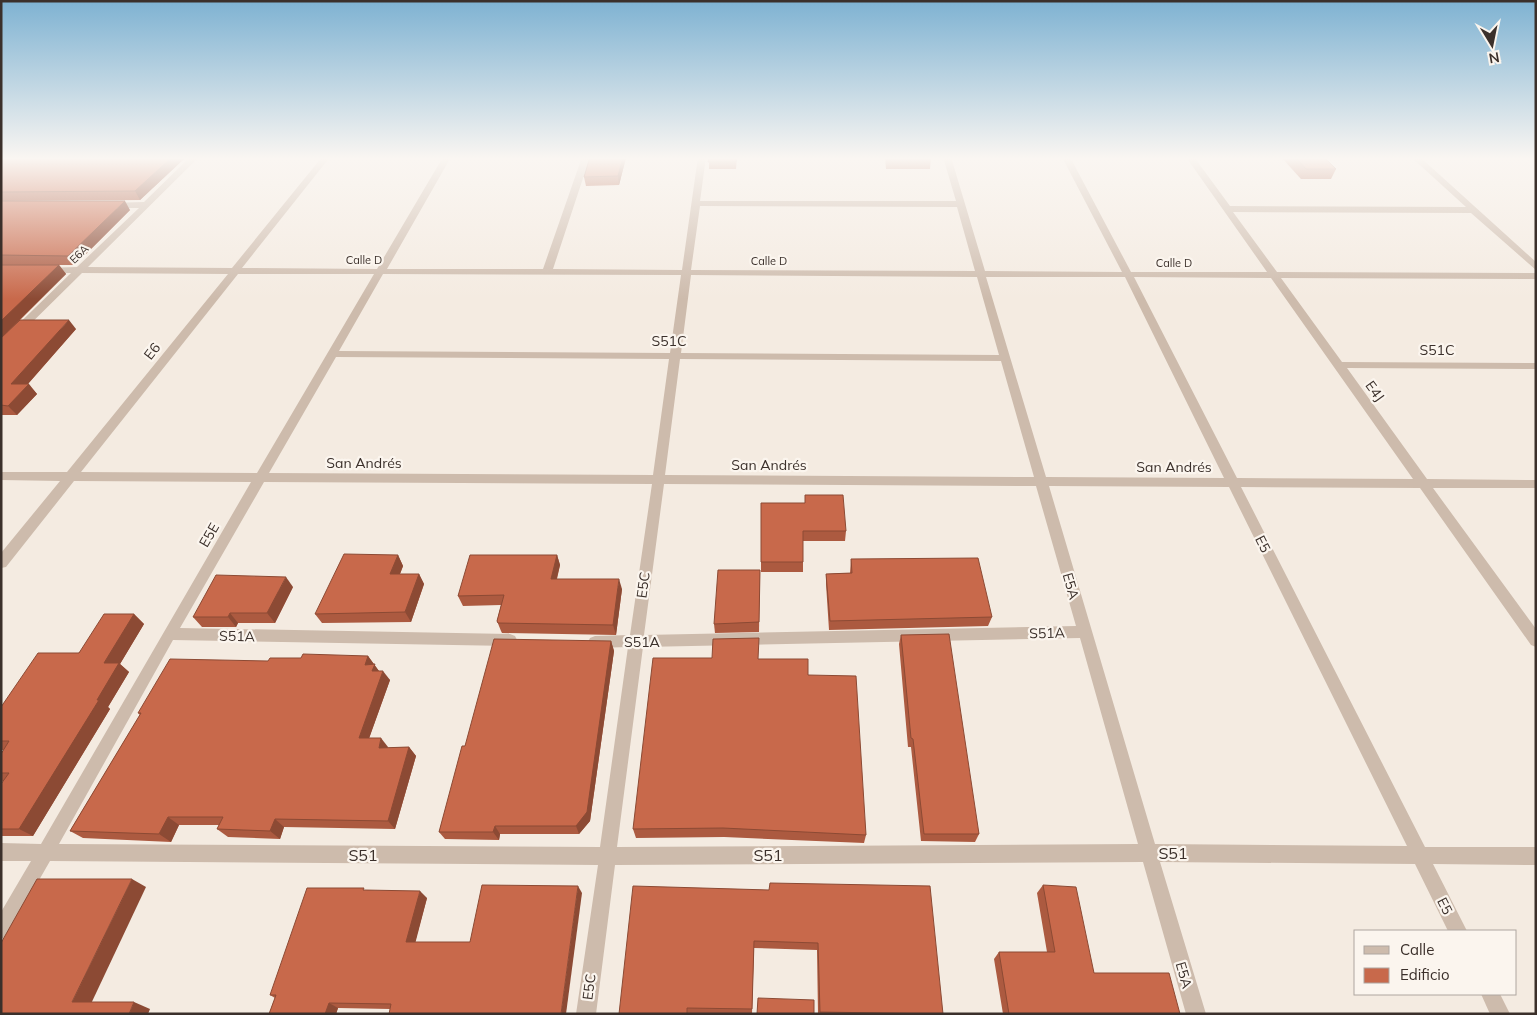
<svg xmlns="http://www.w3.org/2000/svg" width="1537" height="1015" font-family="Mulish,sans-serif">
<rect width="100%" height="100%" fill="#f4ebe1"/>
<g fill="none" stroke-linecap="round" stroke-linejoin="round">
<!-- minor -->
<g fill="#cdbbac" fill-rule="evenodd">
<path d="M 190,157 L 199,157 L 88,267 L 232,268 L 322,157 L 330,157 L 242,268 L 377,269 L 443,157 L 451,157 L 387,269 L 543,269 L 582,157 L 590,157 L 553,269 L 682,270 L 698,157 L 706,157 L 700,201 L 956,201 L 943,157 L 951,157 L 985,271 L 1122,272 L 1062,157 L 1070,157 L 1131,272 L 1267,272 L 1186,157 L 1194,157 L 1230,206 L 1466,207 L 1411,157 L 1420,157 L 1536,262 L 1536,270 L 1471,213 L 1233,212 L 1277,272 L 1536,273 L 1536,279 L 1281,278 L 1342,362 L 1536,363 L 1536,369 L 1347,368 L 1427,479 L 1536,480 L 1536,488 L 1433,488 L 1536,629 L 1536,647 L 1531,645 L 1420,488 L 1241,487 L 1425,847 L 1536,847 L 1536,865 L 1433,864 L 1467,931 L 1448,931 L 1415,864 L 1160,862 L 1206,1014 L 1186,1014 L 1143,862 L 615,865 L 596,1014 L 576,1014 L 598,865 L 50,861 L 7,936 L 1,939 L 1,912 L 31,861 L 1,861 L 1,843 L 41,844 L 251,482 L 74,481 L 6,567 L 1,568 L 1,553 L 60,481 L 1,480 L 1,472 L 67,472 L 228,274 L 82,273 L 5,349 L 1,350 L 1,341 L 71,273 L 46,273 L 41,270 L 43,268 L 77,267 L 139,208 L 111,208 L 108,207 L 108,203 L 144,202 ZM 700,206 L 957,207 L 975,271 L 691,270 ZM 238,274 L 374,274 L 257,473 L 81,472 ZM 383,274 L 681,275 L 670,353 L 339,351 ZM 691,275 L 977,277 L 999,355 L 681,353 ZM 986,277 L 1125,277 L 1224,478 L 1046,477 ZM 1134,277 L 1271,278 L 1413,479 L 1237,478 ZM 336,357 L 669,359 L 653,475 L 269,473 ZM 680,359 L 1001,361 L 1034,477 L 665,475 ZM 264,482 L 652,484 L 630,635 L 595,636 L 590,638 L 588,642 L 590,646 L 595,648 L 628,647 L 600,847 L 59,844 L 173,640 L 510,646 L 515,644 L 517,640 L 515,636 L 510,634 L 180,628 ZM 664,484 L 1036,486 L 1076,626 L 644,635 ZM 1049,486 L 1229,487 L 1407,846 L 1155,844 ZM 1080,638 L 1138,844 L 617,847 L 643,647 Z"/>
<path d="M 1529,157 L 1536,157 L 1536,162 Z"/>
<path d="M 1481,994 L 1500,994 L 1510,1014 L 1490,1014 Z"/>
</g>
</g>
<!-- wall -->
<g fill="#ac5a40">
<path d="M 1,157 L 186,157 L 140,200 L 1,201 Z"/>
<path d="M 590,157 L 626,157 L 619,185 L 586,186 L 584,177 Z"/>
<path d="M 709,157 L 737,157 L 736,169 L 709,169 Z"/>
<path d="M 885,157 L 931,157 L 930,169 L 886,169 Z"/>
<path d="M 1281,157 L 1324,157 L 1336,169 L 1331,179 L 1301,179 Z"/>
<path d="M 1,201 L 130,210 L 75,265 L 59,265 L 66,274 L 8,332 L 76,329 L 28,384 L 37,394 L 17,415 L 1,415 Z"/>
<path d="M 805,495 L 846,531 L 845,541 L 803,541 L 803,572 L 761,572 L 761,503 L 805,503 Z"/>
<path d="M 398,555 L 403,566 L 400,574 L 419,574 L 424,584 L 411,622 L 322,623 L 315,614 Z"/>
<path d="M 557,555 L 560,565 L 557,579 L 622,589 L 616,635 L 502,633 L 501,631 L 497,621 L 501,605 L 463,606 L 458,596 Z"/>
<path d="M 851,559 L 992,617 L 988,626 L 829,630 L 826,584 L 826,574 L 850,573 Z"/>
<path d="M 760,570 L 759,632 L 715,633 L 714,624 Z"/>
<path d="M 293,587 L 275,623 L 238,623 L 236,627 L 202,627 L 193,617 Z"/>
<path d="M 134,614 L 144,624 L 120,664 L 129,672 L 108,707 L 110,709 L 33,836 L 1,836 L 1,784 L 3,781 L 1,781 L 1,754 L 4,750 L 1,750 L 1,707 Z"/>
<path d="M 901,635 L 979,834 L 975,842 L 921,841 L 911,747 L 908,747 L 899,644 Z"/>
<path d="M 611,641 L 614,651 L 590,821 L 579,834 L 500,834 L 499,840 L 445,839 L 439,832 L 465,746 Z"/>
<path d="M 368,656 L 379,671 L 390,680 L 369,738 L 388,748 L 409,747 L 416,756 L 395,829 L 284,827 L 280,839 L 228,837 L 217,829 L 219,825 L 179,825 L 171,842 L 83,838 L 70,831 L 140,715 L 138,713 L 268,661 L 301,658 Z"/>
<path d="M 759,659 L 808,675 L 866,835 L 864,843 L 724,837 L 636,838 L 633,829 Z"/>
<path d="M 1043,885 L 1094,973 L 1180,1014 L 1003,1014 L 994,959 L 999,952 L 1047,952 L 1037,893 Z"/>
<path d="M 367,890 L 427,898 L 415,942 L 470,942 L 582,893 L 390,1009 L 338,1008 L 336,1014 L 269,1014 L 275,998 L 270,995 Z"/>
<path d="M 769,890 L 943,1014 L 818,1014 L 817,950 L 754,948 L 752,1014 L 619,1014 Z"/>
</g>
<!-- shaded-wall -->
<g fill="#8c4a34">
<path d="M 172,157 L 186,157 L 140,200 L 135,191 Z"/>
<path d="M 623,157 L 626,157 L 626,158 L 619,185 L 618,176 Z"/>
<path d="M 125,201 L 130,210 L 75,265 L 68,256 Z"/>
<path d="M 59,265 L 66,274 L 1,338 L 1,321 Z"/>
<path d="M 69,320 L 76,329 L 19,394 L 11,384 Z"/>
<path d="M 29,384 L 37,394 L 17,415 L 8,406 Z"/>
<path d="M 398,555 L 403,566 L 396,584 L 390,574 Z"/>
<path d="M 557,555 L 560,565 L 554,589 L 551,579 Z"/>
<path d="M 419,574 L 424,584 L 411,622 L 405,612 Z"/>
<path d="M 286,577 L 293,587 L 275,623 L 267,613 Z"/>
<path d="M 619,579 L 622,589 L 616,635 L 613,625 Z"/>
<path d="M 230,613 L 238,623 L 236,627 L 228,617 Z"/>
<path d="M 134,614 L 144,624 L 120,664 L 129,672 L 108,707 L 110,709 L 33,836 L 19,829 L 97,700 L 104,663 Z"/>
<path d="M 611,641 L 614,651 L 590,821 L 579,834 L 576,826 Z"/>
<path d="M 368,656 L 381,674 L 378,680 L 365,665 Z"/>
<path d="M 383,671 L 390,680 L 366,747 L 359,738 Z"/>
<path d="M 381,738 L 388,747 L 385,757 L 379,748 Z"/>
<path d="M 409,747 L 416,756 L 395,829 L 388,821 Z"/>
<path d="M 168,817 L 179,825 L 171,842 L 159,834 Z"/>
<path d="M 275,819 L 284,827 L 280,839 L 270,831 Z"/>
<path d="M 495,826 L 500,834 L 499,840 L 493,832 Z"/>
<path d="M 132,879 L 146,887 L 89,1008 L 72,1002 Z"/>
<path d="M 578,886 L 582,893 L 566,1014 L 561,1014 Z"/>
<path d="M 420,891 L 427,898 L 414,948 L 406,942 Z"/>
<path d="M 134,1002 L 150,1009 L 148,1014 L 129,1014 Z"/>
<path d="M 329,1003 L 338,1008 L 336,1014 L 325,1014 Z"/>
</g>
<!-- building -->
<g fill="#c8694b" stroke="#8c4a34">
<path d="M 1,157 L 172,157 L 135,191 L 1,192 Z"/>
<path d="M 590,157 L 623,157 L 618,176 L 584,177 Z"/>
<path d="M 709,157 L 736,157 L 736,162 L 708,162 Z"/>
<path d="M 1295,157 L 1324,157 L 1336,169 L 1306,169 Z"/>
<path d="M 1,201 L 125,201 L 68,256 L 1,255 Z"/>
<path d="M 1,265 L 59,265 L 1,321 Z"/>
<path d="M 20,320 L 69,320 L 11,384 L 29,384 L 8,406 L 1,405 L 1,338 Z"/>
<path d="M 805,495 L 843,495 L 846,531 L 803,531 L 803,562 L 761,562 L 761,503 L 805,503 Z"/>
<path d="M 344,554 L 398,555 L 390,574 L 419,574 L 405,612 L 315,614 Z"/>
<path d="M 470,555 L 557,555 L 551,579 L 619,579 L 613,625 L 498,623 L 497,621 L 504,595 L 458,596 Z"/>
<path d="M 978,558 L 992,617 L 830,621 L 826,574 L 852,573 L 851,559 Z"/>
<path d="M 718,570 L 760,570 L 759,622 L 714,624 Z"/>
<path d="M 216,575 L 286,577 L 267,613 L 230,613 L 228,617 L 193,617 Z"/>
<path d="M 104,614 L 134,614 L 104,663 L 119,663 L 97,700 L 99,700 L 19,829 L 1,829 L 1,784 L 9,773 L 1,773 L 1,754 L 9,741 L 1,741 L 1,707 L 38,653 L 79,653 Z"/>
<path d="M 949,634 L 979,834 L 924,834 L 913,739 L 911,738 L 901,635 Z"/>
<path d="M 759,638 L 758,659 L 808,659 L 808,675 L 856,676 L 866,835 L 723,828 L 633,829 L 653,658 L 712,658 L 713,639 Z"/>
<path d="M 494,639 L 611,641 L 587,812 L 576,826 L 495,826 L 493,832 L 439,832 L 462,746 L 465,746 Z"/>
<path d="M 303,654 L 368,656 L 365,665 L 375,664 L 372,671 L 383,671 L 359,738 L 381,738 L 379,748 L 409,747 L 388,821 L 275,819 L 270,831 L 217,829 L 223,817 L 168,817 L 159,834 L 70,831 L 141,713 L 138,713 L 170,659 L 268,661 L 270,658 L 301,658 Z"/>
<path d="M 37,879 L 132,879 L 72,1002 L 134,1002 L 129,1014 L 1,1014 L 1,943 Z"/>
<path d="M 770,883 L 930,886 L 943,1014 L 820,1012 L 818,943 L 754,941 L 752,1009 L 687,1008 L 687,1014 L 619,1014 L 633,886 L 769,890 Z"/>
<path d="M 482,885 L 578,886 L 561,1014 L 389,1014 L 391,1004 L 329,1003 L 325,1014 L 269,1014 L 276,995 L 270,995 L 307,888 L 364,888 L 363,890 L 420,891 L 406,942 L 470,942 Z"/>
<path d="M 1043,885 L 1076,887 L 1094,973 L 1169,973 L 1180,1014 L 1009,1014 L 999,952 L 1055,952 Z"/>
<path d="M 758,998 L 814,1000 L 814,1014 L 757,1014 Z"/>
</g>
<!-- sky -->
<linearGradient id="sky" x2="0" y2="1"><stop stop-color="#7eb2d2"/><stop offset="0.53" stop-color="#faf6f2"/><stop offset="1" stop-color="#faf6f2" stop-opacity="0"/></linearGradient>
<rect width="1537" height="299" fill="url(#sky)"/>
<g text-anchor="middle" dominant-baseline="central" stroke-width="4.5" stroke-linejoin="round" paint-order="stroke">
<!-- far-street labels -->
<g font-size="11" fill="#3b302b" stroke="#fbf5ee">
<text transform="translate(79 254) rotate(-44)">E6A</text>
<text x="364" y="260">Calle D</text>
<text x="769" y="261">Calle D</text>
<text x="1174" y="263">Calle D</text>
</g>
<!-- street labels -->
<g font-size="14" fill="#3b302b" stroke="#fbf5ee">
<text x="669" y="341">S51C</text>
<text x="1437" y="350">S51C</text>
<text transform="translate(152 351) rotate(-52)">E6</text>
<text transform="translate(1375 391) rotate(54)">E4J</text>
<text x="364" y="463">San Andrés</text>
<text x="769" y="465">San Andrés</text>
<text x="1174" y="467">San Andrés</text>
<text transform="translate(209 535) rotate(-60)">E5E</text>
<text transform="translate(1263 544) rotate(63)">E5</text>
<text transform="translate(643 585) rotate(-82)">E5C</text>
<text transform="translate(1071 586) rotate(74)">E5A</text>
<text transform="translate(1047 633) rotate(-1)">S51A</text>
<text transform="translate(237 636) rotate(1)">S51A</text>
<text x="642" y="642">S51A</text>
<text transform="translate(1445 906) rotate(63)">E5</text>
<text transform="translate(1184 975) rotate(74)">E5A</text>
<text transform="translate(589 987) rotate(-83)">E5C</text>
</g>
<!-- near-street labels -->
<g font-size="16" fill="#3b302b" stroke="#fbf5ee">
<text x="1173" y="853">S51</text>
<text x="363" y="855">S51</text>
<text x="768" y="855">S51</text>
</g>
</g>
<!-- border -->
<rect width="1537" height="1015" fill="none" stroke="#3b302b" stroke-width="5"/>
<!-- legend -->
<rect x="1354" y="930" width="162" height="65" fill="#fbf5ee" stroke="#aea6a0"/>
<rect x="1364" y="946" width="25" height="8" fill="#cdbbac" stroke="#aea6a0"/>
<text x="1400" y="955" font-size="15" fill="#3b302b">Calle</text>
<rect x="1364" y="968" width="25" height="15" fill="#c8694b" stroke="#aea6a0"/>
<text x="1400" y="980" font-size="15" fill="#3b302b">Edificio</text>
<!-- north arrow -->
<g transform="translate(1492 45) rotate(170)" stroke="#fbf5ee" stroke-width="4" paint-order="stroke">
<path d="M0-4L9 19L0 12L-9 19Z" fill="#3b302b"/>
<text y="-8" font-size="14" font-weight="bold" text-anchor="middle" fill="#3b302b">N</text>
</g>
</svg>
